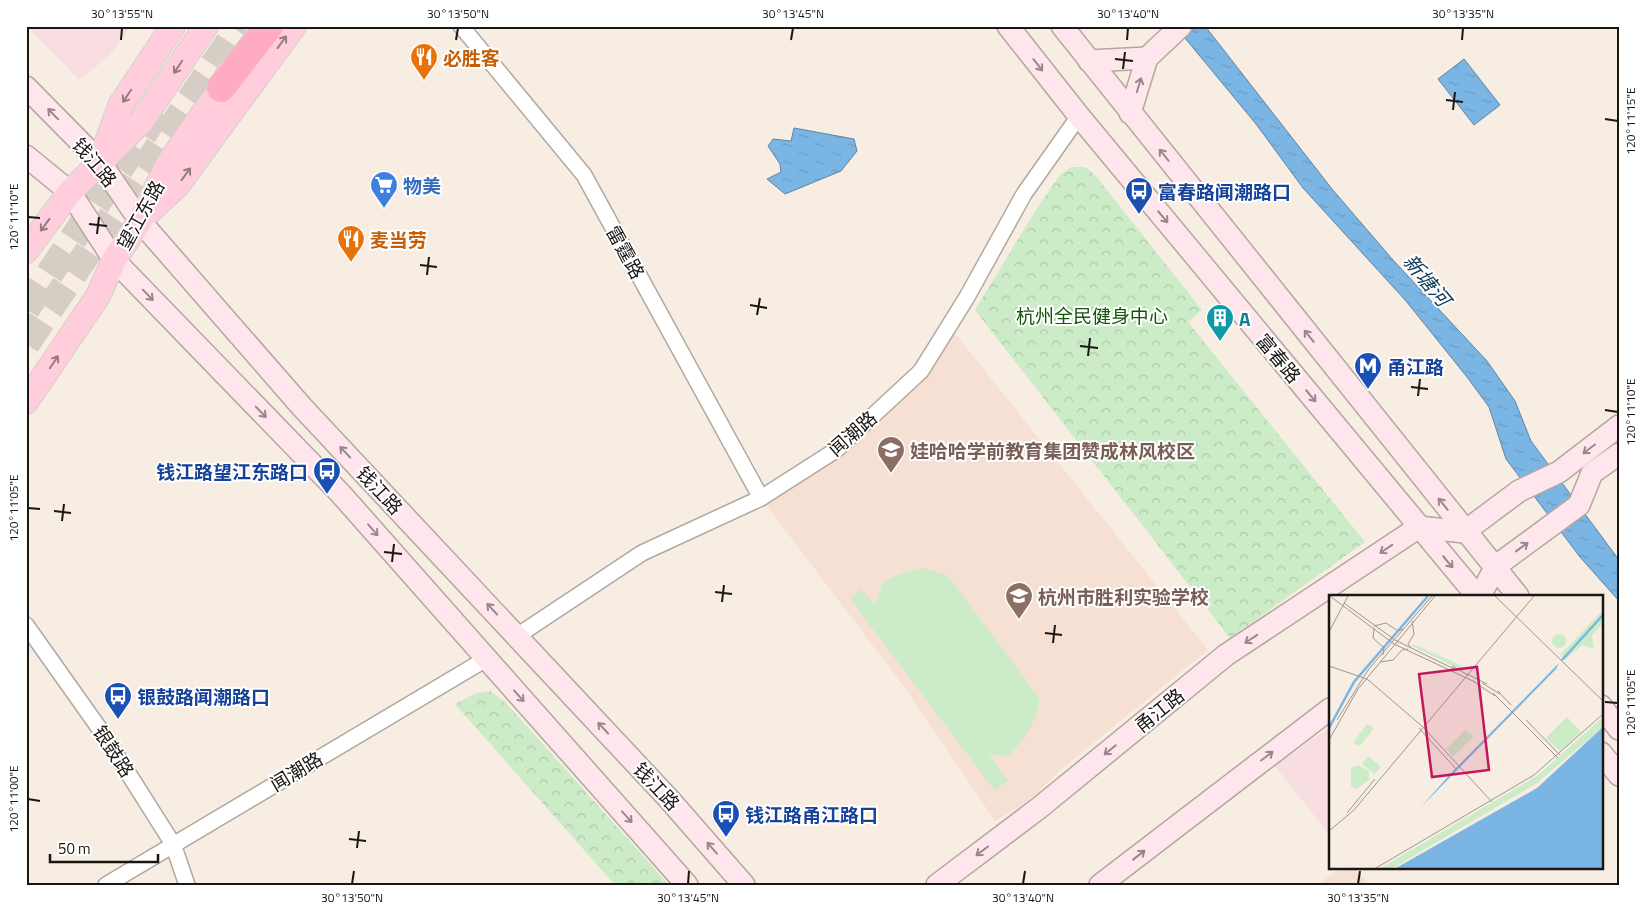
<svg xmlns="http://www.w3.org/2000/svg" width="1645" height="911" font-family="'Titillium Web','Noto Sans SC',sans-serif">
<defs>
<pattern id="park-crowns" width="20" height="18" patternUnits="userSpaceOnUse" patternTransform="scale(1.25)"><rect width="20" height="18" fill="#ccebc7"/><path d="M2 6a3 3 0 1 1 6 0M12 15a3 3 0 1 1 6 0" fill="none" stroke="#afc9aa"/></pattern>
<pattern id="water-ripples" width="26" height="14" patternUnits="userSpaceOnUse" patternTransform="scale(1.25)"><rect width="26" height="14" fill="#7bb5e4"/><path d="M2 4q2-2 4 0t4 0M15 11q2-2 4 0t4 0" fill="none" stroke="#6a9bc3"/></pattern>
</defs>
<rect width="100%" height="100%" fill="#f7ede3"/>
<!-- commercial -->
<g fill="#f8dde1">
<path d="M 27,26 L 131,26 L 109,56 L 79,80 Z"/>
<path d="M 1330,727 L 1330,835 L 1275,766 Z"/>
</g>
<!-- education -->
<g fill="#f6e0d3">
<path d="M 949,326 L 1208,650 L 1061,769 L 1030,800 L 995,821 L 907,691 L 761,498 L 836,450 L 921,371 Z"/>
<path d="M 1343,867 L 1355,867 L 1369,885 L 1317,885 Z"/>
</g>
<!-- park -->
<g fill="url(#park-crowns)">
<path d="M 1071,167 L 1085,167 L 1095,175 L 1202,310 L 1188,322 L 1365,542 L 1230,638 L 975,310 L 1037,208 L 1060,175 Z"/>
<path d="M 490,691 L 505,702 L 669,885 L 615,885 L 455,704 L 476,693 Z"/>
</g>
<!-- pitch -->
<path fill="#ccebc7" d="M 924,568 L 948,576 L 1040,699 C 1035,724 1025,739 1008,756 L 989,754 L 1008,780 L 995,791 L 850,599 L 861,589 L 875,604 L 883,582 L 901,573 Z"/>
<!-- water -->
<g fill="url(#water-ripples)" stroke="#5e85a5">
<path d="M 1175,26 L 1205,26 L 1332,189 L 1393,260 L 1487,361 L 1515,401 L 1531,441 L 1619,560 L 1619,601 L 1580,557 L 1506,459 L 1489,407 L 1467,377 L 1406,301 L 1303,188 L 1256,124 Z"/>
<path d="M 1464,59 L 1500,105 L 1474,125 L 1438,79 Z"/>
<path d="M 794,128 L 854,139 L 857,151 L 841,171 L 785,194 L 767,179 L 781,172 L 780,164 L 768,146 L 773,139 L 791,141 Z"/>
</g>
<g fill="none" stroke-linecap="round" stroke-linejoin="round">
<!-- highway-tunnel -->
<g stroke="#d6cdc4" stroke-width="28" stroke-dasharray="28 14" stroke-linecap="butt">
<path d="M 26,309 L 159,110"/>
<path d="M 26,344 L 240,26"/>
</g>
<defs>
<g id="street">
<path d="M 461,26 L 584,175 L 761,498"/>
<path d="M 26,625 L 104,735 L 173,844 L 187,885"/>
<path d="M 517,636 L 642,553 L 761,498 L 836,450 L 921,371 L 967,297 L 1024,194 L 1079,116"/>
<path d="M 106,885 L 486,659"/>
</g>
<g id="secondary">
<path d="M 1008,26 L 1079,116 L 1477,596"/>
<path d="M 1062,26 L 1518,596"/>
<path d="M 1089,61 L 1147,58"/>
<path d="M 26,87 L 100,162 L 140,221 L 302,407 L 668,798 L 744,885"/>
<path d="M 1130,113 L 1147,58 L 1181,26"/>
<path d="M 26,156 L 70,192 L 114,260 L 340,493 L 687,885"/>
<path d="M 1480,596 L 1496,566 L 1579,505 L 1592,473 L 1619,454"/>
<path d="M 1601,706 L 1619,729"/>
<path d="M 1601,753 L 1619,775"/>
<path d="M 937,885 L 1039,808 L 1226,655 L 1419,527 L 1464,532 L 1519,491 L 1559,472 L 1619,426"/>
<path d="M 1100,885 L 1330,709"/>
</g>
<g id="primary">
<path d="M 102,155 L 121,104 L 173,26"/>
<path d="M 150,211 L 177,186 L 294,26"/>
<path d="M 26,251 L 70,192 L 141,122 L 206,26"/>
<path d="M 26,402 L 98,296 L 114,260 L 140,221 L 168,164 L 221,88 L 229,72"/>
</g>
<path id="highway" d="M 221,88 L 269,26"/>
</defs>
<!-- street casing -->
<use href="#street" stroke="#b1a89e" stroke-width="18"/>
<!-- secondary casing -->
<use href="#secondary" stroke="#b1a89e" stroke-width="24"/>
<!-- primary casing -->
<use href="#primary" stroke="#d1d0d0" stroke-width="26"/>
<!-- highway casing -->
<use href="#highway" stroke="#d1d0d0" stroke-width="30"/>
<!-- street -->
<use href="#street" stroke="#fff" stroke-width="15"/>
<!-- secondary -->
<use href="#secondary" stroke="#ffe6ed" stroke-width="21"/>
<!-- primary -->
<use href="#primary" stroke="#ffcddb" stroke-width="24"/>
<!-- highway -->
<use href="#highway" stroke="#ffacc3" stroke-width="28"/>
</g>
<!-- one-way arrows -->
<defs><path id="oneway-shaft" d="M-6 0H5M1.5-3L5.5 0L1.5 3" fill="none" stroke-width="1.6" stroke-linecap="round" stroke-linejoin="round" transform="scale(1.25)"/></defs>
<g stroke="#987b81">
<use href="#oneway-shaft" transform="translate(282 42) rotate(-54)"/>
<use href="#oneway-shaft" transform="translate(178 67) rotate(124)"/>
<use href="#oneway-shaft" transform="translate(127 96) rotate(124)"/>
<use href="#oneway-shaft" transform="translate(186 174) rotate(-54)"/>
<use href="#oneway-shaft" transform="translate(45 225) rotate(126)"/>
<use href="#oneway-shaft" transform="translate(54 362) rotate(-56)"/>
</g>
<g stroke="#98888b">
<use href="#oneway-shaft" transform="translate(1038 65) rotate(52)"/>
<use href="#oneway-shaft" transform="translate(1139 85) rotate(-73)"/>
<use href="#oneway-shaft" transform="translate(53 114) rotate(-134)"/>
<use href="#oneway-shaft" transform="translate(1164 155) rotate(-129)"/>
<use href="#oneway-shaft" transform="translate(1163 217) rotate(50)"/>
<use href="#oneway-shaft" transform="translate(148 295) rotate(46)"/>
<use href="#oneway-shaft" transform="translate(1309 336) rotate(-129)"/>
<use href="#oneway-shaft" transform="translate(1311 396) rotate(50)"/>
<use href="#oneway-shaft" transform="translate(261 412) rotate(46)"/>
<use href="#oneway-shaft" transform="translate(1589 449) rotate(143)"/>
<use href="#oneway-shaft" transform="translate(345 452) rotate(-133)"/>
<use href="#oneway-shaft" transform="translate(1443 504) rotate(-129)"/>
<use href="#oneway-shaft" transform="translate(373 530) rotate(49)"/>
<use href="#oneway-shaft" transform="translate(1522 547) rotate(-36)"/>
<use href="#oneway-shaft" transform="translate(1386 549) rotate(146)"/>
<use href="#oneway-shaft" transform="translate(1448 562) rotate(50)"/>
<use href="#oneway-shaft" transform="translate(492 609) rotate(-133)"/>
<use href="#oneway-shaft" transform="translate(1251 639) rotate(146)"/>
<use href="#oneway-shaft" transform="translate(519 696) rotate(48)"/>
<use href="#oneway-shaft" transform="translate(603 728) rotate(-133)"/>
<use href="#oneway-shaft" transform="translate(1110 750) rotate(141)"/>
<use href="#oneway-shaft" transform="translate(1267 756) rotate(-37)"/>
<use href="#oneway-shaft" transform="translate(627 817) rotate(48)"/>
<use href="#oneway-shaft" transform="translate(712 848) rotate(-131)"/>
<use href="#oneway-shaft" transform="translate(982 851) rotate(143)"/>
<use href="#oneway-shaft" transform="translate(1139 855) rotate(-38)"/>
</g>
<!-- ticks -->
<path fill="none" stroke="#191613" stroke-width="2" d="M 121,40 L 122,28M 456,40 L 458,28M 791,40 L 793,28M 1127,40 L 1128,28M 1462,40 L 1463,28M 1115,59 L 1133,61M 1123,69 L 1125,52M 1446,100 L 1463,102M 1453,110 L 1455,92M 1605,119 L 1618,121M 28,217 L 40,218M 89,224 L 107,226M 97,234 L 99,217M 420,265 L 437,267M 427,275 L 429,257M 750,305 L 767,308M 757,315 L 760,298M 1080,346 L 1098,348M 1088,356 L 1090,338M 1411,387 L 1428,389M 1418,396 L 1420,379M 1605,410 L 1618,412M 28,508 L 40,509M 54,511 L 71,513M 62,521 L 64,504M 384,552 L 402,554M 392,562 L 394,544M 715,592 L 732,594M 722,602 L 724,585M 1045,633 L 1062,635M 1053,643 L 1055,625M 1605,702 L 1618,703M 28,799 L 40,801M 349,839 L 366,841M 357,848 L 359,831M 352,884 L 354,871M 688,884 L 689,871M 1023,884 L 1025,871M 1358,884 L 1360,871"/>
<!-- icons -->
<defs>
<symbol id="restaurant-pin" viewBox="-11 -11 22 30"><path d="M0 17L-7.5 6A9.5 9.5 0 1 1 7.5 6Z" fill="#e8710a" stroke="#fff"/><path d="M-5-6h1v4h1v-4h1v4h1v-4h1v5L-1.5 .5V6h-2V.5L-5-1ZM5-6V6H3V1.5H1.5Q1.5-4 5-6Z" fill="#fff"/></symbol>
<symbol id="supermarket-pin" viewBox="-11 -11 22 30"><path d="M0 17L-7.5 6A9.5 9.5 0 1 1 7.5 6Z" fill="#3f7fe0" stroke="#fff"/><path d="M-6-5.5h2.5l.6 2H6L4.5 2H-2.5L-4.4-4H-6ZM-1.5 3.2a1.3 1.3 0 1 0 .1 0ZM3 3.2a1.3 1.3 0 1 0 .1 0Z" fill="#fff"/></symbol>
<symbol id="bus-pin" viewBox="-11 -11 22 30"><path d="M0 17L-7.5 6A9.5 9.5 0 1 1 7.5 6Z" fill="#1a4fb4" stroke="#fff"/><path d="M-5-6H5V4H4V6H2V4H-2V6H-4V4H-5ZM-3.5-4V0h7V-4ZM-3.5 1.2v1.5H-2V1.2ZM2 1.2v1.5H3.5V1.2Z" fill="#fff"/></symbol>
<symbol id="building-pin" viewBox="-11 -11 22 30"><path d="M0 17L-7.5 6A9.5 9.5 0 1 1 7.5 6Z" fill="#0f9aa8" stroke="#fff"/><path d="M-4-6H4V6H1V3H-1V6H-4ZM-2.5-4.3h1.7v1.8h-1.7ZM.8-4.3h1.7v1.8H.8ZM-2.5-1h1.7V.8h-1.7ZM.8-1h1.7V.8H.8Z" fill="#fff"/></symbol>
<symbol id="metro-pin" viewBox="-11 -11 22 30"><path d="M0 17L-7.5 6A9.5 9.5 0 1 1 7.5 6Z" fill="#1a4fb4" stroke="#fff"/><path d="M-5.5 5V-5H-3L0 0L3-5H5.5V5H3V-.5L0 4L-3-.5V5Z" fill="#fff"/></symbol>
<symbol id="school-pin" viewBox="-11 -11 22 30"><path d="M0 17L-7.5 6A9.5 9.5 0 1 1 7.5 6Z" fill="#8d6e63" stroke="#fff"/><path d="M0-5L7-2L0 1L-7-2ZM-4 1L0 2.5L4 1V4Q0 6-4 4Z" fill="#fff"/></symbol>
</defs>
<g fill-rule="evenodd">
<use href="#restaurant-pin" x="408" y="41" width="32" height="43"/>
<use href="#supermarket-pin" x="368" y="169" width="32" height="43"/>
<use href="#bus-pin" x="1123" y="175" width="32" height="43"/>
<use href="#restaurant-pin" x="335" y="223" width="32" height="43"/>
<use href="#building-pin" x="1204" y="302" width="32" height="43"/>
<use href="#metro-pin" x="1352" y="350" width="32" height="43"/>
<use href="#school-pin" x="875" y="434" width="32" height="43"/>
<use href="#bus-pin" x="311" y="455" width="32" height="43"/>
<use href="#school-pin" x="1003" y="580" width="32" height="43"/>
<use href="#bus-pin" x="102" y="680" width="32" height="43"/>
<use href="#bus-pin" x="710" y="798" width="32" height="43"/>
</g>
<g text-anchor="middle" dominant-baseline="central" stroke-width="4" stroke-linejoin="round" paint-order="stroke">
<!-- food labels -->
<g font-size="19" font-weight="bold" fill="#c56008" stroke="#fff" text-anchor="start">
<text x="443" y="57">必胜客</text>
<text x="370" y="239">麦当劳</text>
</g>
<!-- street labels -->
<g font-size="19" fill="#191613" stroke="#fff">
<text transform="translate(95 162) rotate(50)">钱江路</text>
<text transform="translate(140 215) rotate(-61)">望江东路</text>
<text transform="translate(626 252) rotate(61)">雷霆路</text>
<text transform="translate(1279 358) rotate(50)">富春路</text>
<text transform="translate(852 433) rotate(-41)">闻潮路</text>
<text transform="translate(380 490) rotate(47)">钱江路</text>
<text transform="translate(1159 710) rotate(-39)">甬江路</text>
<text transform="translate(114 751) rotate(57)">银鼓路</text>
<text transform="translate(296 771) rotate(-31)">闻潮路</text>
<text transform="translate(657 786) rotate(47)">钱江路</text>
</g>
<!-- shop labels -->
<g font-size="19" font-weight="bold" fill="#366cbe" stroke="#fff" text-anchor="start">
<text x="403" y="185">物美</text>
</g>
<!-- transit labels -->
<g font-size="19" font-weight="bold" fill="#164399" stroke="#fff" text-anchor="start">
<text x="1158" y="191">富春路闻潮路口</text>
<text x="1387" y="366">甬江路</text>
<text x="308" y="471" text-anchor="end">钱江路望江东路口</text>
<text x="137" y="696">银鼓路闻潮路口</text>
<text x="745" y="814">钱江路甬江路口</text>
</g>
<!-- park labels -->
<g font-size="19" fill="#15550c" stroke="#fff">
<text x="1092" y="315">杭州全民健身中心</text>
</g>
<!-- culture labels -->
<g font-size="19" font-weight="bold" fill="#0d838f" stroke="#fff" text-anchor="start">
<text x="1239" y="318">A</text>
</g>
<!-- education labels -->
<g font-size="19" font-weight="bold" fill="#785e54" stroke="#fff" text-anchor="start">
<text x="910" y="450">娃哈哈学前教育集团赞成林风校区</text>
<text x="1038" y="596">杭州市胜利实验学校</text>
</g>
<!-- water labels -->
<g font-size="20" font-style="italic" fill="#0b3857" stroke="#fff">
<text transform="translate(1427 280) rotate(50)">新塘河</text>
</g>
</g>
<!-- overview -->
<g transform="translate(1329 595)">
<rect width="274" height="274" fill="#f7ede3"/>
<path d="M 38,129 L 45,133 L 31,151 L 24,148 Z" fill="#ccebc7"/>
<path d="M 274,15 L 274,28 L 263,40 L 265,54 L 253,50 L 236,65 L 231,60 ZM 84,49 L 120,65 L 136,73 L 134,76 L 83,51 ZM 238,122 L 252,137 L 231,156 L 217,143 ZM 274,122 L 274,132 L 208,188 L 64,273 L 52,273 L 208,181 ZM 136,135 L 145,141 L 124,162 L 117,154 ZM 39,161 L 52,172 L 45,179 L 33,169 Z" fill="#ccebc7"/>
<path d="M223 46a7 7 0 1 1 14 0a7 7 0 1 1-14 0ZM 30,170 L 40,176 L 40,185 L 27,194 L 22,191 L 22,172 Z" fill="#ccebc7"/>
<path d="M 230,68 L 227,74 L 91,213 L 125,175 ZM 274,132 L 274,273 L 67,273 L 208,193 Z" fill="#7bb5e4"/>
<path fill="none" stroke="#7bb5e4" stroke-width="2.5" d="M 233,65 L 274,20M 0,133 L 25,87 L 99,1"/>
<path fill="none" stroke="#9e9790" stroke-width="1" d="M 1,1 L 65,49 L 146,87M 166,1 L 274,106M 15,8 L 66,45 L 125,74M 45,31 L 57,28 L 69,36 L 74,34M 45,33 L 44,43 L 55,53 L 54,60M 0,37 L 19,1M 82,53 L 79,49 L 85,39 L 83,26M 51,67 L 64,65 L 73,55 L 79,54M 0,71 L 38,84 L 94,132 L 163,207M 123,71 L 139,80M 138,79 L 158,89M 144,86 L 166,101M 153,88 L 171,99M 169,96 L 182,110M 164,98 L 229,163M 8,125 L 39,75 L 103,1M 197,125 L 231,160M 90,133 L 127,174M 0,145 L 29,94 L 106,1M 18,218 L 46,184M 0,236 L 25,215 L 205,1M 47,273 L 205,180 L 274,119"/>
<path fill="#c2185b" fill-opacity="0.15" stroke="#c2185b" stroke-width="2.5" d="M 148,72 L 160,175 L 103,182 L 90,79 Z"/>
<rect width="274" height="274" fill="none" stroke="#191613" stroke-width="2.5"/>
</g>
<!-- border -->
<rect width="1645" height="911" fill="none" stroke="#ffffff" stroke-width="55"/>
<!-- scale -->
<path d="M50 854v8h108v-8" fill="none" stroke="#191613" stroke-width="2.5"/>
<text x="58" y="854" font-size="15" fill="#191613" stroke="#ffffff" stroke-width="4" paint-order="stroke">50 m</text>
<rect x="28" y="28" width="1590" height="856" fill="none" stroke="#191613" stroke-width="2"/>
<g font-size="12" text-anchor="middle" fill="#191613">
<text x="122" y="18">30°13'55"N</text>
<text x="458" y="18">30°13'50"N</text>
<text x="793" y="18">30°13'45"N</text>
<text x="1128" y="18">30°13'40"N</text>
<text x="1463" y="18">30°13'35"N</text>
<text transform="translate(1631 121) rotate(-90)" y="4">120°11'15"E</text>
<text transform="translate(14 217) rotate(-90)" y="4">120°11'10"E</text>
<text transform="translate(1631 412) rotate(-90)" y="4">120°11'10"E</text>
<text transform="translate(14 508) rotate(-90)" y="4">120°11'05"E</text>
<text transform="translate(1631 703) rotate(-90)" y="4">120°11'05"E</text>
<text transform="translate(14 799) rotate(-90)" y="4">120°11'00"E</text>
<text x="352" y="902">30°13'50"N</text>
<text x="688" y="902">30°13'45"N</text>
<text x="1023" y="902">30°13'40"N</text>
<text x="1358" y="902">30°13'35"N</text>
</g>
</svg>
